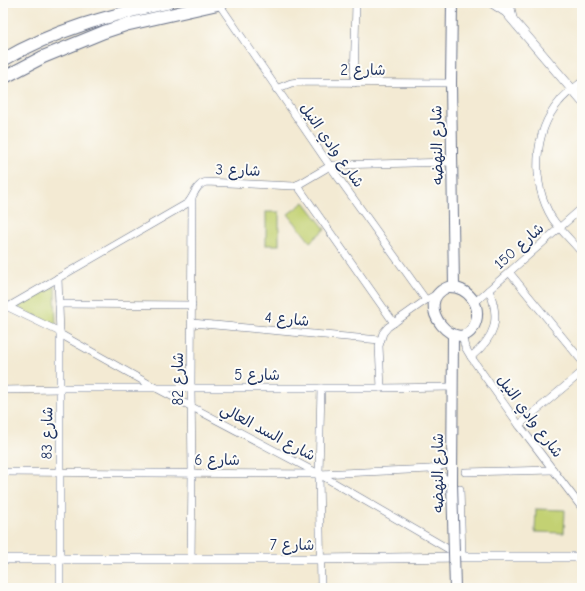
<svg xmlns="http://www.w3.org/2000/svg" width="585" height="591" font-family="'Comic Neue','Playpen Sans Arabic',sans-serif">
<rect width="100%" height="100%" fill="#fdfcf7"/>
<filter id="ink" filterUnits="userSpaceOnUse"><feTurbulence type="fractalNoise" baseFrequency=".025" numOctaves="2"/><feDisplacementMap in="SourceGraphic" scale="8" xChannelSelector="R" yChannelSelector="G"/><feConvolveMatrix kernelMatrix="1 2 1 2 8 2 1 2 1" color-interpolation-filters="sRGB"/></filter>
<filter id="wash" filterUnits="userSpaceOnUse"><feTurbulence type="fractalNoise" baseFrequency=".012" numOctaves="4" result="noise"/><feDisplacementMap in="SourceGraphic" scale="16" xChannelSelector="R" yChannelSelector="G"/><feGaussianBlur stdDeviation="0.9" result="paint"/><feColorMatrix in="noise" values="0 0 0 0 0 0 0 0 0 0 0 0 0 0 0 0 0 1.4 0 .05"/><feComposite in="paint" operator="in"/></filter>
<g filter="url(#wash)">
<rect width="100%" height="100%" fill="#f3ead3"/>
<!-- green -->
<g fill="#c3d173" stroke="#6f8068">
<path d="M 304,202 L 325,229 L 310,242 L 288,214 Z"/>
<rect x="266" y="212" width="13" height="33"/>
<path d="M 55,286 L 56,326 L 16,307 Z"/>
<path d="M 536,509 L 565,510 L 564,533 L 535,532 Z"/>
</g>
</g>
<g filter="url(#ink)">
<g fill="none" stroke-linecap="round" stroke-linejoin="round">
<defs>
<g id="minor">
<path d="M 219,4 L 330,166 L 426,300"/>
<path d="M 582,82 C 574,88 565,94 559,102 C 533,133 531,183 552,218 C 560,230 572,241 582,253"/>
<path d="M 354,83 L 356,3"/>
<path d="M 276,89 L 291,83 L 298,82 L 451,83"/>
<path d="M 297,185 L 394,323"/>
<path d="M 509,272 L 582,361"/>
<path d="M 58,278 L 60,334 L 60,588"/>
<path d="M 474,303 L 582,208"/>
<path d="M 59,304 L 192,305"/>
<path d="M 3,307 L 8,307 L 188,203 C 195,195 195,185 206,182 L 294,186 L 301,183 L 330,166 L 335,165 L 452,162"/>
<path d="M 8,307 L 60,332"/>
<path d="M 192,323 L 380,340"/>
<path d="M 60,334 L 156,388 L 319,474 L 457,554"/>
<path d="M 462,336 L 465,347 L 471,357 L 519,425 L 582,508"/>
<path d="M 471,357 C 495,337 501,320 489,290"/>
<path d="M 60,388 L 381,388 L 453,387"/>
<path d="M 321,388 L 319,474 L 321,587"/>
<path d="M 381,388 L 379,346 L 383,333 L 388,327 L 426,300 L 437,294"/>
<path d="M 3,390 L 60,389"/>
<path d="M 519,425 L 582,372"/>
<path d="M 431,469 C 441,473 448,479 448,490"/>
<path d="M 3,472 L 319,474 L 431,469 L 445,465 L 452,461"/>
<path d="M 465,472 L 553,470"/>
<path d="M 460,489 L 462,557"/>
<path d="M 191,560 L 192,473 L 191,388 L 192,198"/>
</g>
<g id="tertiary">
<path d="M 492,3 L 506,12 L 582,101"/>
<path d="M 509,3 L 512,18"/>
<path d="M 3,559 L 320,559 L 461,557 L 582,557"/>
</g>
<g id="secondary">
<path d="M 452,3 L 451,83 L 454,287"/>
<path d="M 448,287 C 467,286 483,305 475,324 C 460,360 409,303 448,287 Z"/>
<path d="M 452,483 L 453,334"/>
</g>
<g id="trunk">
<path d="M 3,60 C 54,30 110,15 167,3"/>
<path d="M 3,78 L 43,57 L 104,32 L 125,25 L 222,3"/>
</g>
</defs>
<!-- minor casing -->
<use href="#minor" stroke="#677087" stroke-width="8"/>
<!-- tertiary casing -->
<use href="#tertiary" stroke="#677087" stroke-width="10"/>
<!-- secondary casing -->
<use href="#secondary" stroke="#677087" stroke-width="12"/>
<!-- trunk casing -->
<use href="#trunk" stroke="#677087" stroke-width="14"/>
<!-- minor -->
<use href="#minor" stroke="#fff" stroke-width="7"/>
<!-- tertiary -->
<use href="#tertiary" stroke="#fff" stroke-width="9"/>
<!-- secondary -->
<use href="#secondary" stroke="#fff" stroke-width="10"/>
<!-- trunk -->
<use href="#trunk" stroke="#fff" stroke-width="12"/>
<defs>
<path id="secondary-bridge" d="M 452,483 L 455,588"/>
</defs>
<!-- secondary-bridge casing -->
<use href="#secondary-bridge" stroke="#677087" stroke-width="12" stroke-linecap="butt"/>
<!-- secondary-bridge -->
<use href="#secondary-bridge" stroke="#fff" stroke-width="10"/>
</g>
</g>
<g text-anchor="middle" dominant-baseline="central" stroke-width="4" stroke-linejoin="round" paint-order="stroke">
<!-- street labels -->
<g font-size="15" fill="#1b2f5e" stroke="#fdfcf7">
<text x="363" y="70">شارع 2</text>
<text transform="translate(332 145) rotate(55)">شارع وادي النيل</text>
<text transform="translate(437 145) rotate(-91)">شارع النهضه</text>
<text transform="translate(238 170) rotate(2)">شارع 3</text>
<text transform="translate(519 246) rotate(-42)">شارع 150</text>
<text transform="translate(287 319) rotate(5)">شارع 4</text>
<text x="257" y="375">شارع 5</text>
<text transform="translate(178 379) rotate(-90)">شارع 82</text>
<text transform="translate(530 416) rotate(53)">شارع وادي النيل</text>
<text transform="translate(268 432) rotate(28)">شارع السد العالي</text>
<text transform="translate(47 433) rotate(-89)">شارع 83</text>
<text x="217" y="460">شارع 6</text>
<text transform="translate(438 473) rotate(-90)">شارع النهضه</text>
<text x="292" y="545">شارع 7</text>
</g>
</g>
<!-- margin -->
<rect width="585" height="591" fill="none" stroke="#fdfcf7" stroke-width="16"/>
</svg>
